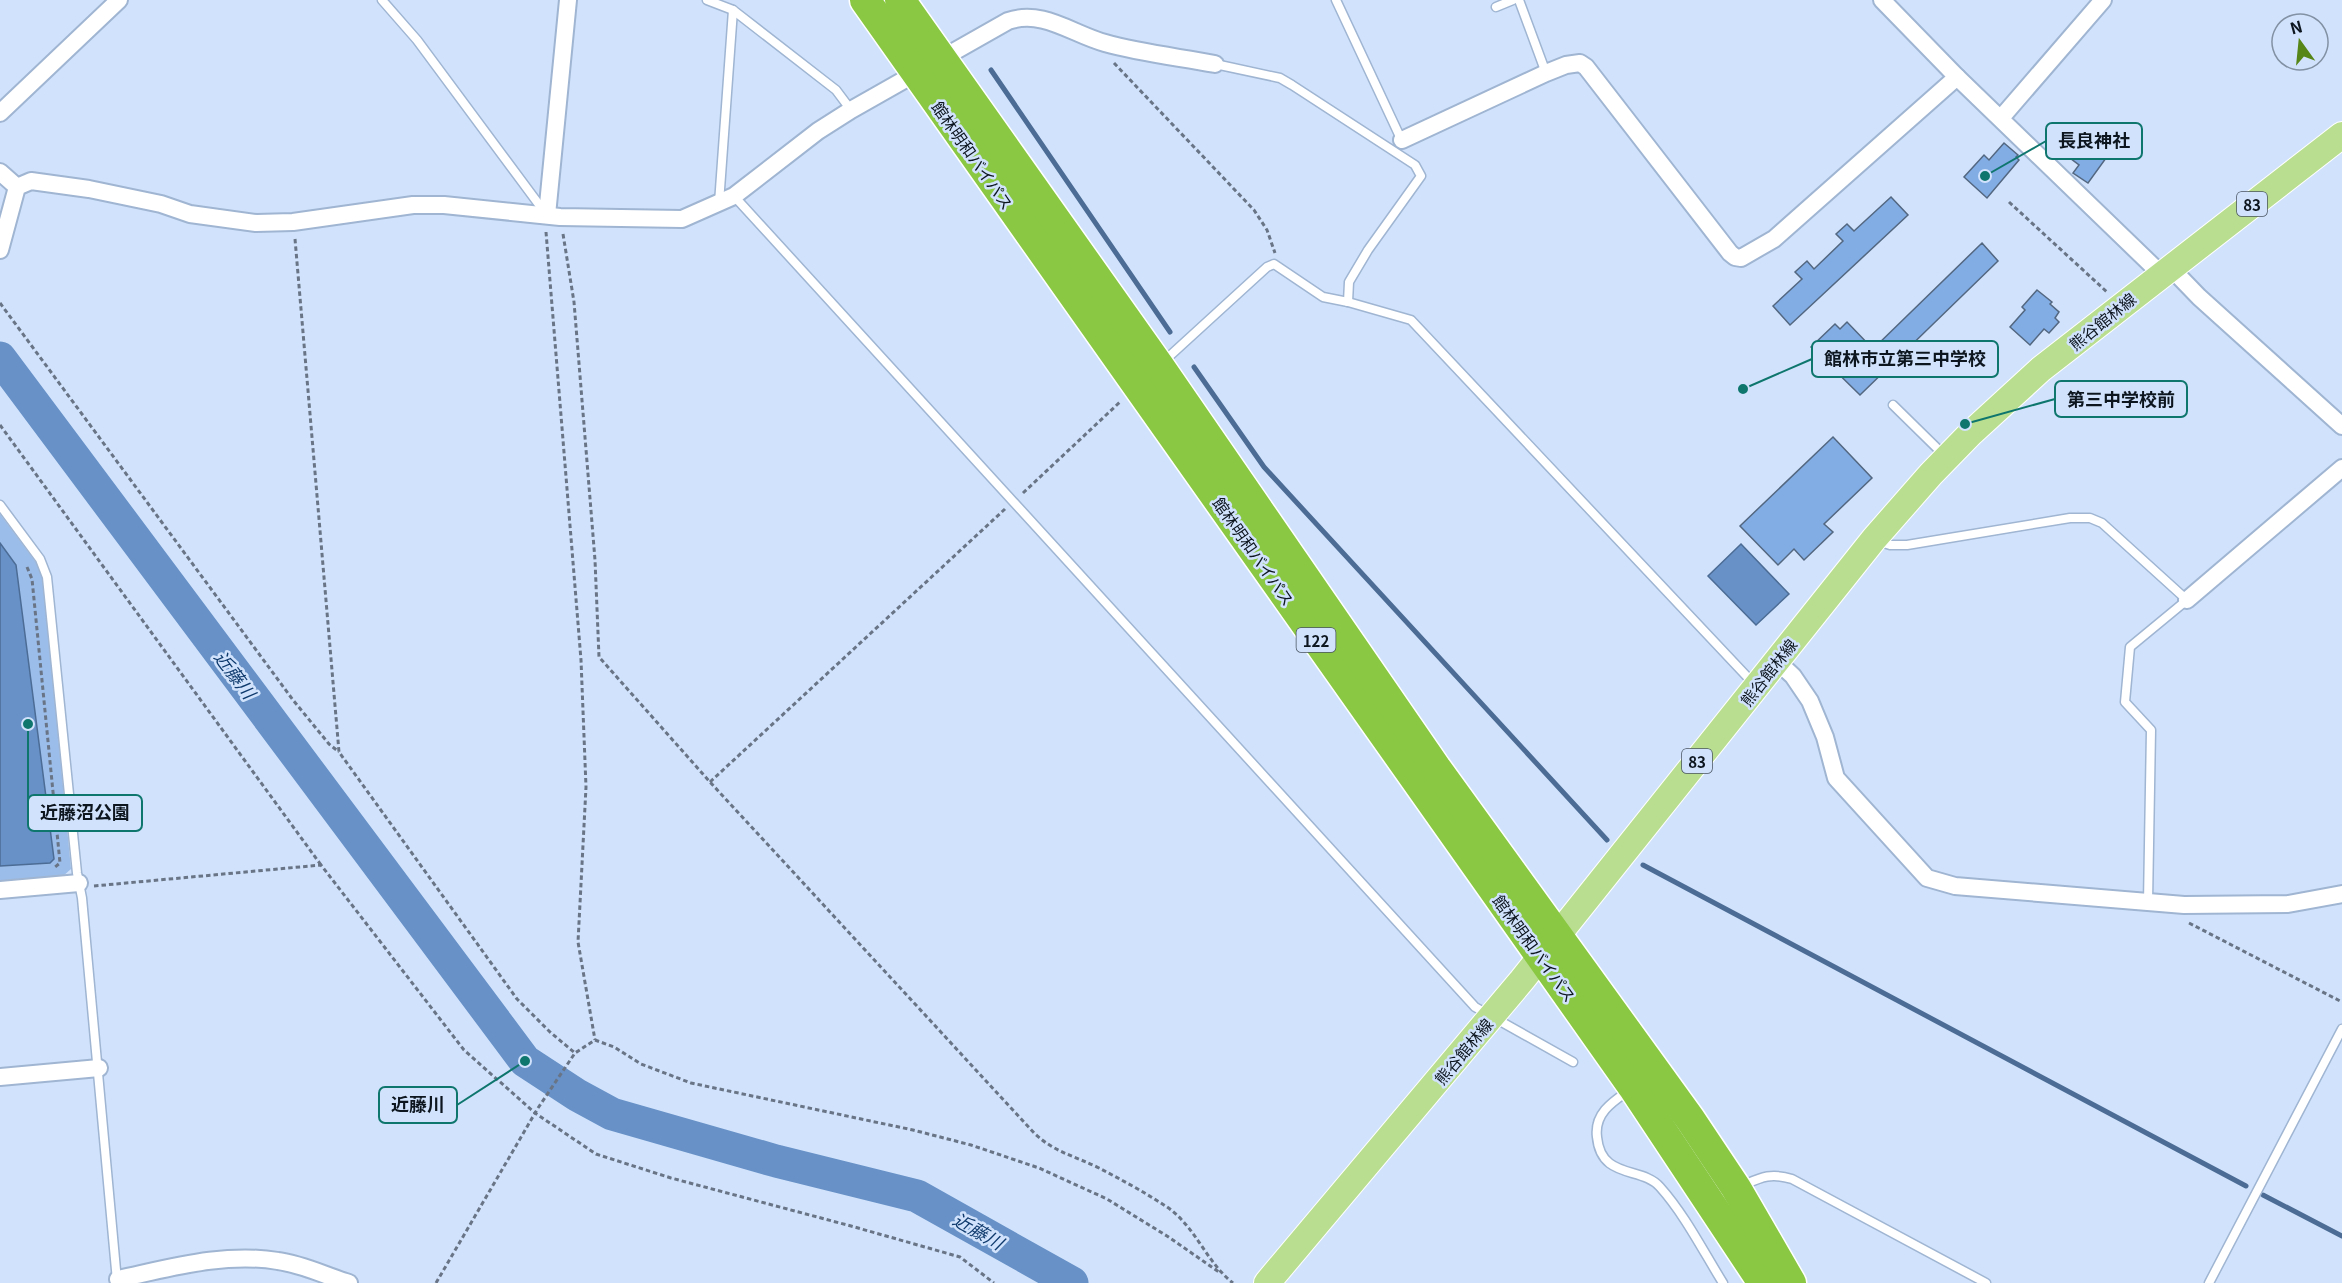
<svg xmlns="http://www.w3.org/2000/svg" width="2342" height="1283" font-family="Georgia,'Noto Sans JP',serif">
<rect width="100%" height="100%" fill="#d1e3fc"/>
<!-- green -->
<path fill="#9bbde9" d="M 0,514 L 38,565 L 43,579 L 71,869 L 63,876 L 0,883 Z"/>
<!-- water -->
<g fill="#6791c7" stroke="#4c6c95" stroke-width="1.5">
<path d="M 0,543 L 16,565 L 54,859 L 50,863 L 0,866 Z"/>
<path d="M 1741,544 L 1789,594 L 1756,625 L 1708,576 Z"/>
</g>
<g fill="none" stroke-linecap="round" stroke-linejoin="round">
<!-- stream -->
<g stroke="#4c6c95" stroke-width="5">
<path d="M 991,70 L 1170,332"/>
<path d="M 1194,367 L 1264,467 L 1607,840"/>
<path d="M 1643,865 L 2246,1186"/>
<path d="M 2263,1195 L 2342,1236"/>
</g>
<!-- river -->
<path stroke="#6791c7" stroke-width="33" d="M 0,358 L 525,1061 L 577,1095 L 612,1114 L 776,1161 L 917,1196 L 1072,1283"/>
</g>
<!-- building -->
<g fill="#81ace4" stroke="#536781" stroke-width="1.5">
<path d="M 2074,127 L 2109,154 L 2088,183 L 2073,173 L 2079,165 L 2058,149 Z"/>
<path d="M 2004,143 L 2018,155 L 2016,157 L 2019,160 L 1987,198 L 1964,177 L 1984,155 L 1989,160 Z"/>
<path d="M 1891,197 L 1908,215 L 1790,325 L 1773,306 L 1802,279 L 1795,272 L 1807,261 L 1814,269 L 1843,241 L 1836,234 L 1847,224 L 1854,231 Z"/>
<path d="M 1982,243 L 1998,261 L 1860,395 L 1811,347 L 1835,324 L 1840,329 L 1847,322 L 1873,349 Z"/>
<path d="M 2037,290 L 2052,302 L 2050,304 L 2059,312 L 2055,318 L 2059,322 L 2049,333 L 2044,329 L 2030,345 L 2010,327 L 2025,310 L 2022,307 Z"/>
<path d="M 1833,437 L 1872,478 L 1824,524 L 1833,532 L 1804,560 L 1794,549 L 1778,565 L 1740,526 Z"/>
</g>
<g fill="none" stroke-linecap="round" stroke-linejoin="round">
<defs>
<g id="lane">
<path d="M 382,0 L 417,40 L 546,214"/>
<path d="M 707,0 L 733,10 L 836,90 L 851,110"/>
<path d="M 1336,0 L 1402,141"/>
<path d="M 1519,0 L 1546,73"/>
<path d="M 1496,7 L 1513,0"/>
<path d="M 1215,64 L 1280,78 L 1292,85 L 1415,165 L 1421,176 L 1368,250 L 1349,282 L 1348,302"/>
<path d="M 734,196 L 1475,1007 L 1573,1062"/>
<path d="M 719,203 L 733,10"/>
<path d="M 1163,362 L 1267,267 L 1274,264 L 1323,297 L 1348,302 L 1411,320 L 1754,684"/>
<path d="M 1893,405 L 1945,456"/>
<path d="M 0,505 L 40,559 L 47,577 L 77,873 L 82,898 L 117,1281"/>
<path d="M 1877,541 L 1890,545 L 1907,545 L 2070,518 L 2090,518 L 2102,523 L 2187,600 L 2130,647 L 2125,702 L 2151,730 L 2148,902"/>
<path d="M 1628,1091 C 1612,1102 1594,1114 1597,1137 C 1601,1180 1642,1166 1660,1187 C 1685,1215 1703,1251 1723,1283"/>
<path d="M 1739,1187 C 1760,1178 1769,1172 1792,1179 L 1986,1283"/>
<path d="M 2209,1283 L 2342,1029"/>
</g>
<g id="street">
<path d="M 1882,0 L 1957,77 L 2161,274"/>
<path d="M 0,113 L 119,0"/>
<path d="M 2001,118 L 2103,0"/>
<path d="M 1402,140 L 1546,73 L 1566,65 L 1580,63 L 1586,67 L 1730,253 L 1735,257 L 1741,258 L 1774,239 L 1957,77"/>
<path d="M 0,172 L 17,187"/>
<path d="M 547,215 L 568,0"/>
<path d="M 0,250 L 17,187 L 31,181 L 89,189 L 161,204 L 190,214 L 256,223 L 293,222 L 413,205 L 444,205 L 560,217 L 682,219 L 734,196 L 818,131 L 851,110 L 1008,21 C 1043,9 1072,34 1105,43 C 1141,53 1178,57 1215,64"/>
<path d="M 2170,267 L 2199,297 L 2342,426"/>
<path d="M 2187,600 L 2342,468"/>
<path d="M 1777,661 L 1793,676 L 1810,701 L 1825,737 L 1836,778 L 1927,878 L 1955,886 L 2184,905 L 2288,904 L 2342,894"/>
<path d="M 0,890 L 79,883"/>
<path d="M 0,1077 L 99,1068"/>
<path d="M 118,1279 C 170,1268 225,1252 278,1261 C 302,1264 326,1276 349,1283"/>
</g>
<path id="primary" d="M 1267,1283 L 1522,980 L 1874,539 L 1931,474 L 1970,434 L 2041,369 L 2342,135"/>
<g id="highway">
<path d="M 865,0 L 1633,1087 L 1763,1283"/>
<path d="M 900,0 L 1159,366 L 1436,768 L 1690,1119 L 1736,1188 L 1791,1283"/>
</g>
</defs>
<!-- lane casing -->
<use href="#lane" stroke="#9fb5d2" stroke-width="11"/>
<!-- street casing -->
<use href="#street" stroke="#9fb5d2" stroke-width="20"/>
<!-- primary casing -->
<use href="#primary" stroke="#fff" stroke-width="28"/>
<!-- highway casing -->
<use href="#highway" stroke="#fff" stroke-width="33"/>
<!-- path -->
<g stroke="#697586" stroke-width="3" stroke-dasharray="4.5 3" stroke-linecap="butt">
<path d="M 1114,63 L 1254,210 L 1267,230 L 1275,253"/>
<path d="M 2009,202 L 2107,292"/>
<path d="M 546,232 L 581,660 L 586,787 L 578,942 L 595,1040"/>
<path d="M 563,234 L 574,302 L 595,560 L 599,657 L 710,782 L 1035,1134 C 1056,1153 1075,1156 1099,1168 C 1122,1180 1146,1193 1167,1207 C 1196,1227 1206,1262 1233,1283"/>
<path d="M 295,239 L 339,752 L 517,999 L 550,1032 L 575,1053"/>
<path d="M 0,303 L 293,700 L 329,744 L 339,752"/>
<path d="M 0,425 L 321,865"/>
<path d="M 1023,493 L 1121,401"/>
<path d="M 27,567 L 32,579 L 60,863 L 55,867"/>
<path d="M 710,782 L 1005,509"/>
<path d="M 94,886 L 321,865 L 464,1050 L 535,1113 L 596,1154 L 671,1178 L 851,1226 L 960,1257 L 994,1283"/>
<path d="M 2189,923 L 2342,1002"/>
<path d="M 436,1283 L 538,1108 L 575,1053 L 595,1040 L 614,1047 L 641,1064 L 691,1083 L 913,1130 L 971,1145 L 1039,1168 L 1107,1199 L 1167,1236 L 1219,1272"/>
</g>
<!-- lane -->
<use href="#lane" stroke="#fff" stroke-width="8"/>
<!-- street -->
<use href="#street" stroke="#fff" stroke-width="16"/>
<!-- primary -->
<use href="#primary" stroke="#b9de8f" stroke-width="26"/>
<!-- highway -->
<use href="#highway" stroke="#8ac844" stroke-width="30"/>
</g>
<g text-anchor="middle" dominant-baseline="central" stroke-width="5" stroke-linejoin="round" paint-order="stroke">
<!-- shield labels -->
<g fill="#d1e3fc" stroke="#485361" stroke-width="1.5">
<rect x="2237" y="192" width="30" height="24" rx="4.5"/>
<rect x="1296.5" y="628" width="39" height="24" rx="4.5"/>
<rect x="1682" y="749" width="30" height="24" rx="4.5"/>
</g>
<g font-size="15" font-weight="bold" fill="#0d151f">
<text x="2252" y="204">83</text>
<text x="1316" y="640">122</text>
<text x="1697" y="761">83</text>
</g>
<!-- street labels -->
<g font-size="16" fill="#0d151f" stroke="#d1e3fc">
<text transform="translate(973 155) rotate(55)">館林明和バイパス</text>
<text transform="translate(2102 321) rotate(-39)">熊谷館林線</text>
<text transform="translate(1254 551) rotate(55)">館林明和バイパス</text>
<text transform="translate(1768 672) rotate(-52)">熊谷館林線</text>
<text transform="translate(1535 948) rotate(54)">館林明和バイパス</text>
<text transform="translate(1463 1051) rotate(-50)">熊谷館林線</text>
</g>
<!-- water labels -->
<g font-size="18" font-style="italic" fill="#0f3a6d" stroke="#d1e3fc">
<text transform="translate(236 674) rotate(53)">近藤川</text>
<text transform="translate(979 1230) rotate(30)">近藤川</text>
</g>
</g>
<!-- callouts -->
<path fill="none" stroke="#0f766e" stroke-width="2" d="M1985 176L2046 141M1743 389L1812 359M1965 424L2055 399M28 724L28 813M525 1061L457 1105"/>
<g fill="#0f766e" stroke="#d1e3fc" stroke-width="2">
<circle cx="1985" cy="176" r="6"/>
<circle cx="1743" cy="389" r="6"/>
<circle cx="1965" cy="424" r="6"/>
<circle cx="28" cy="724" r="6"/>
<circle cx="525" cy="1061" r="6"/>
</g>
<g fill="#d1e3fc" stroke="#0f766e" stroke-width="2">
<rect x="2046" y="123" width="96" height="36" rx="6"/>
<rect x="1812" y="341" width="186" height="36" rx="6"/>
<rect x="2055" y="381" width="132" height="36" rx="6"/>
<rect x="28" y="795" width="114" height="36" rx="6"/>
<rect x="379" y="1087" width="78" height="36" rx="6"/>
</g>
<g font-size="18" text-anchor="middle" font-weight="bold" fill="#0d151f">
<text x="2094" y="147">長良神社</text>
<text x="1905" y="365">館林市立第三中学校</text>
<text x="2121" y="406">第三中学校前</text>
<text x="85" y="819">近藤沼公園</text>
<text x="418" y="1111">近藤川</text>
</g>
<!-- north arrow -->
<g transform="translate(2300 42) rotate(345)"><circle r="28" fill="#d1e3fc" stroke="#8391a4" stroke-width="1.5"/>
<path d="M0-4.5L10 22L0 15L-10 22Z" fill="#578618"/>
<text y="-9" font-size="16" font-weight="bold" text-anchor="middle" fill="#0d151f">N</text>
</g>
</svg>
